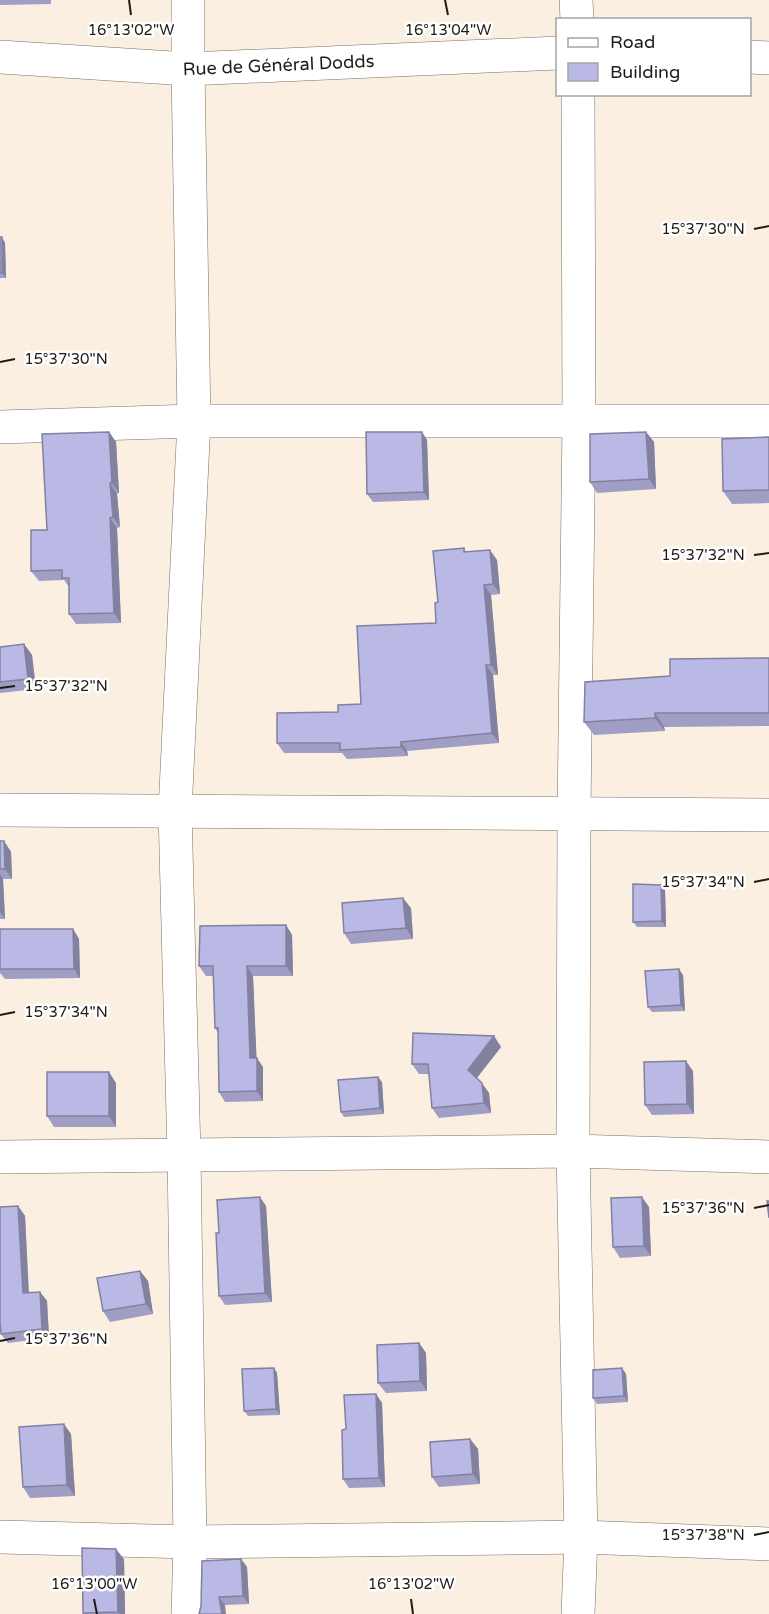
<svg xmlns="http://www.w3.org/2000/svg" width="769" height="1614" font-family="'Varela Round',sans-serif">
<rect width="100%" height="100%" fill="#faefe0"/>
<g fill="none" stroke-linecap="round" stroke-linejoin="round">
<defs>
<g id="minor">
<path d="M 576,0 L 577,20"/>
<path id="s1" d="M 0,57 L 188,69 L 558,53"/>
<path d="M 750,57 L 769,58"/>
<path d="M 578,94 L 579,421 L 574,814 L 573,1151 L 581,1537 L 578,1614"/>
<path d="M 0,427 L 194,421 L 769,421"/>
<path d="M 0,810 L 769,815"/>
<path d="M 0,1157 L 573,1151 L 769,1157"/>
<path d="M 0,1537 L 190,1542 L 581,1537 L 769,1544"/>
</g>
<path id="tertiary" d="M 188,1614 L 190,1542 L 184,1154 L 175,811 L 194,421 L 188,69 L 188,0"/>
</defs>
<!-- minor casing -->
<use href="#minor" stroke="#7a7063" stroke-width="34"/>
<!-- tertiary casing -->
<use href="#tertiary" stroke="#7a7063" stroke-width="34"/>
<!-- minor -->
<use href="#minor" stroke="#fff" stroke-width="33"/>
<!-- tertiary -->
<use href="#tertiary" stroke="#fff" stroke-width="33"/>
</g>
<!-- wall -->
<g fill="#a09ec4">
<path d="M 0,0 L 51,0 L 51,4 L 0,5 Z"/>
<path d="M 0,237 L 5,243 L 6,278 L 0,278 Z"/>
<path d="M 109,432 L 116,442 L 119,493 L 117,494 L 120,527 L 117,528 L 121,623 L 76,624 L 69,614 L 69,587 L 64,580 L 39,581 L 31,571 Z"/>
<path d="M 422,432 L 427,440 L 429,500 L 373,502 L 367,494 Z"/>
<path d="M 646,432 L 654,442 L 656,489 L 597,493 L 590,482 Z"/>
<path d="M 769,437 L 769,503 L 732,504 L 723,491 Z"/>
<path d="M 464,548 L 466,552 L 497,560 L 500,594 L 491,595 L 498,675 L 493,675 L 499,743 L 407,751 L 408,756 L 347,759 L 342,753 L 284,753 L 277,743 L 338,712 L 361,704 L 436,623 L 438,602 Z"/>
<path d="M 24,644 L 32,655 L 36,689 L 0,693 L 0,647 Z"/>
<path d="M 769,658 L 769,726 L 664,727 L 665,731 L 594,735 L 584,722 L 670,676 Z"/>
<path d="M 0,841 L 4,841 L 11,852 L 12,879 L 3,879 L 5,919 L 0,919 Z"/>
<path d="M 661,885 L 665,890 L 666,927 L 637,927 L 633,922 Z"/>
<path d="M 411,908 L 413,939 L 351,944 L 344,933 Z"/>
<path d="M 286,925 L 292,935 L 293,976 L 253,976 L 256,1058 L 263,1067 L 263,1101 L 225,1102 L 219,1092 L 218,1033 L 215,1028 L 213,976 L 206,976 L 199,966 Z"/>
<path d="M 0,929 L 73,929 L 79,939 L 80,978 L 5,979 L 0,973 Z"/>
<path d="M 683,975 L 685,1011 L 652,1012 L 648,1007 Z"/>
<path d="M 494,1036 L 501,1047 L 477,1078 L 489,1093 L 491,1113 L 439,1118 L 432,1108 L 429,1074 L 419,1074 L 412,1064 Z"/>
<path d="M 693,1071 L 694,1114 L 652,1115 L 645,1105 Z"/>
<path d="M 382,1082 L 384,1114 L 344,1117 L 341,1112 Z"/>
<path d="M 116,1083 L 116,1127 L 54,1127 L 47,1116 Z"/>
<path d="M 18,1206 L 25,1216 L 29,1292 L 40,1292 L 47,1301 L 49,1338 L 8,1343 L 1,1334 Z"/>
<path d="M 266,1206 L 272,1302 L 225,1305 L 219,1296 L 219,1233 Z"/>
<path d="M 649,1207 L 651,1256 L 620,1258 L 613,1247 Z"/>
<path d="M 140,1271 L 148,1281 L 153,1314 L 110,1322 L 103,1311 Z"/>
<path d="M 419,1343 L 426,1353 L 427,1391 L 386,1393 L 378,1383 Z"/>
<path d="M 274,1368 L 277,1373 L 280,1415 L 248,1416 L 244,1411 Z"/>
<path d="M 626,1374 L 628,1402 L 597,1404 L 593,1398 Z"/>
<path d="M 376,1394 L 382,1403 L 385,1487 L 349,1488 L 343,1479 L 346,1429 Z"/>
<path d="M 71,1434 L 75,1496 L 30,1498 L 23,1487 Z"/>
<path d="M 470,1439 L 478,1449 L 480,1484 L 439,1487 L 432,1477 Z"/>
<path d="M 124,1559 L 125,1614 L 84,1614 L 83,1613 Z"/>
<path d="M 241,1559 L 247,1567 L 249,1604 L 225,1605 L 199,1614 Z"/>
</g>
<!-- shaded-wall -->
<g fill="#8281a0">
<path d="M 2,237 L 5,243 L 6,278 L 2,273 Z"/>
<path d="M 109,432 L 116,442 L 119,493 L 112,483 Z"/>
<path d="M 422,432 L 427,440 L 429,500 L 424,492 Z"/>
<path d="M 646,432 L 654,442 L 656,489 L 649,479 Z"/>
<path d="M 110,483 L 117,494 L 120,527 L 113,517 Z"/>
<path d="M 110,518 L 117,528 L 121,623 L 114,613 Z"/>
<path d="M 490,550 L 497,560 L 500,594 L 493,584 Z"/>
<path d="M 484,585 L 491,595 L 498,675 L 491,665 Z"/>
<path d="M 24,644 L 32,655 L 36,689 L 28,679 Z"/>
<path d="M 486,665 L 493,675 L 499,743 L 492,733 Z"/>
<path d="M 655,713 L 664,727 L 665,731 L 655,718 Z"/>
<path d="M 401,742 L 407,751 L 408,756 L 401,747 Z"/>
<path d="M 4,841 L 11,852 L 12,879 L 5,869 Z"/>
<path d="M 0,874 L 3,879 L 5,919 L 0,912 Z"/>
<path d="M 661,885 L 665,890 L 666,927 L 662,921 Z"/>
<path d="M 403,898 L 411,908 L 413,939 L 406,928 Z"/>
<path d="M 286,925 L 292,935 L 293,976 L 286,966 Z"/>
<path d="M 73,929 L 79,939 L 80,978 L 74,969 Z"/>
<path d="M 247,966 L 253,976 L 257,1067 L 250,1058 Z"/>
<path d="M 679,969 L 683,975 L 685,1011 L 681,1005 Z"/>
<path d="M 494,1036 L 501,1047 L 475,1080 L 468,1070 Z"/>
<path d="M 257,1058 L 263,1067 L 263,1101 L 257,1091 Z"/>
<path d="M 686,1061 L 693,1071 L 694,1114 L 687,1104 Z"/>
<path d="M 109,1072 L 116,1083 L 116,1127 L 109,1116 Z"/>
<path d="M 378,1077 L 382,1082 L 384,1114 L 380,1108 Z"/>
<path d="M 482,1083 L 489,1093 L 491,1113 L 484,1103 Z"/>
<path d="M 260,1197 L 266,1206 L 272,1302 L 265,1293 Z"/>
<path d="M 642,1197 L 649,1207 L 651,1256 L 644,1246 Z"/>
<path d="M 18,1206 L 25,1216 L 29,1302 L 23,1293 Z"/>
<path d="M 140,1271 L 148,1281 L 153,1314 L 146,1304 Z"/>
<path d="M 40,1292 L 47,1301 L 49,1338 L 42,1329 Z"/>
<path d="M 419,1343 L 426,1353 L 427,1391 L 420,1381 Z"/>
<path d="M 274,1368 L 277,1373 L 280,1415 L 276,1409 Z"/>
<path d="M 622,1368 L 626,1374 L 628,1402 L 624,1396 Z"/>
<path d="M 376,1394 L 382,1403 L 385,1487 L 379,1478 Z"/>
<path d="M 64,1424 L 71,1434 L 75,1496 L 67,1485 Z"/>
<path d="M 470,1439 L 478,1449 L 480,1484 L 473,1474 Z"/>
<path d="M 116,1549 L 124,1559 L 125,1614 L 120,1614 L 118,1612 Z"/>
<path d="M 241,1559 L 247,1567 L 249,1604 L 243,1596 Z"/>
<path d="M 219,1597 L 225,1605 L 226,1614 L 222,1614 Z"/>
</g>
<!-- building -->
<g fill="#bab8e4" stroke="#8281a0" stroke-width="1.5">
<rect x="0" y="237" width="2" height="36"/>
<path d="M 109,432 L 112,483 L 110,483 L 113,517 L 110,518 L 114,613 L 69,614 L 69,578 L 62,578 L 62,570 L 31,571 L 31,530 L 47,530 L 42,434 Z"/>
<path d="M 366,432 L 422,432 L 424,492 L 367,494 Z"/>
<path d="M 646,432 L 649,479 L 590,482 L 590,434 Z"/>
<path d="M 769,437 L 769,490 L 723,491 L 722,439 Z"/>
<path d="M 464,548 L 464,552 L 490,550 L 493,584 L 484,585 L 491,665 L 486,665 L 492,733 L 401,742 L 401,747 L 340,750 L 340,743 L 277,743 L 277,713 L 338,712 L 338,705 L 361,704 L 357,626 L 436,623 L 435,603 L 438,602 L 433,551 Z"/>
<path d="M 24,644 L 28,679 L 0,682 L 0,647 Z"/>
<path d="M 769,658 L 769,713 L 655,713 L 655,718 L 584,722 L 585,682 L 670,676 L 670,659 Z"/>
<path d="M 0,841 L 4,841 L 5,869 L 0,869 Z"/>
<path d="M 633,884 L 661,885 L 662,921 L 633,922 Z"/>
<path d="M 403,898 L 406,928 L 344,933 L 342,903 Z"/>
<path d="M 286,925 L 286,966 L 247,966 L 250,1058 L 257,1058 L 257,1091 L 219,1092 L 218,1028 L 215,1028 L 213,966 L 199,966 L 200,926 Z"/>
<path d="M 0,929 L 73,929 L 74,969 L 0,969 Z"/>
<path d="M 679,969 L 681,1005 L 648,1007 L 645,971 Z"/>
<path d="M 413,1033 L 494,1036 L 468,1070 L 482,1083 L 484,1103 L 432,1108 L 428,1064 L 412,1064 Z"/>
<path d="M 686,1061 L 687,1104 L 645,1105 L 644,1062 Z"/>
<rect x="47" y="1072" width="62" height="44"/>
<path d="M 378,1077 L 380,1108 L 341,1112 L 338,1080 Z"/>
<path d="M 260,1197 L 265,1293 L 219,1296 L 216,1233 L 219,1233 L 217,1200 Z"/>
<path d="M 642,1197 L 644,1246 L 613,1247 L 611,1198 Z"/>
<path d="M 767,1201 L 769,1201 L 769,1218 Z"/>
<path d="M 18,1206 L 23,1293 L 40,1292 L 42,1329 L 1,1334 L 0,1322 L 0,1207 Z"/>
<path d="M 140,1271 L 146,1304 L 103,1311 L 97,1278 Z"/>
<path d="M 419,1343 L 420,1381 L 378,1383 L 377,1345 Z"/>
<path d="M 274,1368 L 276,1409 L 244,1411 L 242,1369 Z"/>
<path d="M 622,1368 L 624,1396 L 593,1398 L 593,1370 Z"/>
<path d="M 376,1394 L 379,1478 L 343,1479 L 342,1430 L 346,1429 L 344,1395 Z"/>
<path d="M 64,1424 L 67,1485 L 23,1487 L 19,1427 Z"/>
<path d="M 470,1439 L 473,1474 L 432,1477 L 430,1442 Z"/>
<path d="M 82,1548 L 116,1549 L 118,1612 L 83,1613 Z"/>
<path d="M 241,1559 L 243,1596 L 219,1597 L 222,1614 L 199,1614 L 201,1606 L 202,1561 Z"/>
</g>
<!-- ticks -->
<path fill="none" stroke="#1f1b16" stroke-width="2" d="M 129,0 L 131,15M 445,0 L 448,15M 754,229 L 769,226M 0,362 L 15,359M 754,555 L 769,553M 0,688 L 15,686M 754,882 L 769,879M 0,1015 L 15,1012M 754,1208 L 769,1205M 0,1341 L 15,1338M 754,1535 L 769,1532M 94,1599 L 97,1614M 411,1599 L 413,1614"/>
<g text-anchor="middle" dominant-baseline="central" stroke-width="5" stroke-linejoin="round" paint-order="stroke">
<!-- street labels -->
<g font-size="18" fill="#1f1b16" stroke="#fff">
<text stroke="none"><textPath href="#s1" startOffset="279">Rue de Général Dodds</textPath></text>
</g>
</g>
<g font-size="15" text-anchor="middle" fill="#1f1b16" stroke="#fff" stroke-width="5" stroke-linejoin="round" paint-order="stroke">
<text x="131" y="35">16°13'02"W</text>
<text x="448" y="35">16°13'04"W</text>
<text x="703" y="234">15°37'30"N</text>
<text x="66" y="364">15°37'30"N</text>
<text x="703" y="560">15°37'32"N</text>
<text x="66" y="691">15°37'32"N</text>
<text x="703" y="887">15°37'34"N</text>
<text x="66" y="1017">15°37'34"N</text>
<text x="703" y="1213">15°37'36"N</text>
<text x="66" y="1344">15°37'36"N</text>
<text x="703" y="1540">15°37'38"N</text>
<text x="94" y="1589">16°13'00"W</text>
<text x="411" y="1589">16°13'02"W</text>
</g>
<!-- legend -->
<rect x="556" y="18" width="195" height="78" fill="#ffffff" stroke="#a5a4a2" stroke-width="1.5"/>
<rect x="568" y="38" width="30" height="9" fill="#ffffff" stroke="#a5a4a2" stroke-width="1.5"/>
<text x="610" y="48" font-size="18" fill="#1f1b16">Road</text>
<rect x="568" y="63" width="30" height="18" fill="#bab8e4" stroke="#a5a4a2" stroke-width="1.5"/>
<text x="610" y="78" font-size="18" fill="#1f1b16">Building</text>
</svg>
